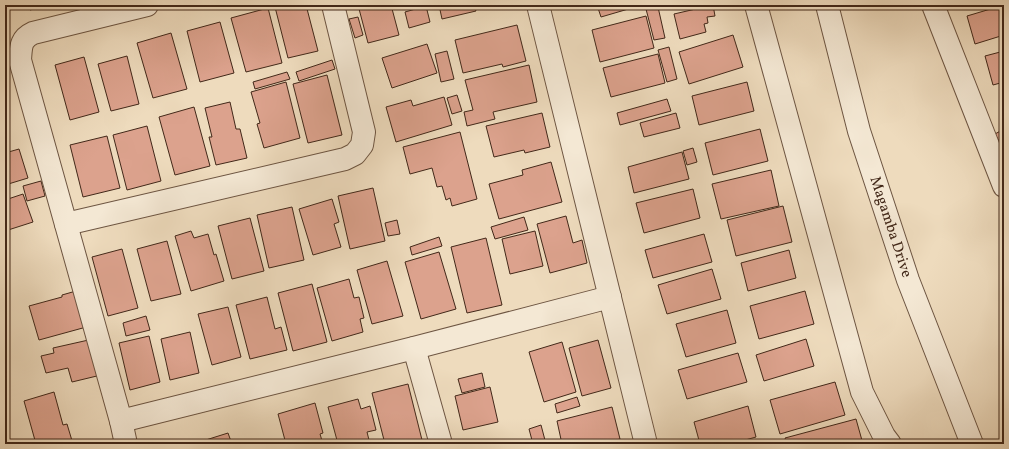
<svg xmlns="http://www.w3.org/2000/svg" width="1009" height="449" font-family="Vollkorn,serif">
<rect width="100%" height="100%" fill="#eedbbd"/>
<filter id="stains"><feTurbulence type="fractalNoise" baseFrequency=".005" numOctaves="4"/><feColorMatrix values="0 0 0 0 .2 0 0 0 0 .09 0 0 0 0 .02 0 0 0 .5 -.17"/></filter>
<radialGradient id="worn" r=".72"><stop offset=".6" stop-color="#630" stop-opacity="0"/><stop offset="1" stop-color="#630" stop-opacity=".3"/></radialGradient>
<!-- building -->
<g fill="#dca28d" stroke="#422819">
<path d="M 29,5 L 49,5 L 30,10 Z"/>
<path d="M 282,5 L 306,5 L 318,51 L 288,58 L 275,7 Z"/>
<path d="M 358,5 L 391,5 L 399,35 L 368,43 Z"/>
<path d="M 439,5 L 474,5 L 476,11 L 442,19 Z"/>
<path d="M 597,5 L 642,5 L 601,17 Z"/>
<path d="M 713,5 L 715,16 L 707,17 L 708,23 L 704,24 L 706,32 L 680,39 L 674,14 Z"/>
<path d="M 1004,5 L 1004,35 L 975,44 L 967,16 Z"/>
<path d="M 426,6 L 430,22 L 409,28 L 405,12 Z"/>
<path d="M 658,7 L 665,38 L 654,40 L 646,9 Z"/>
<path d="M 268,8 L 282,63 L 246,72 L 231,18 Z"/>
<path d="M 646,16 L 654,48 L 600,62 L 592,30 Z"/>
<path d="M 358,17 L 363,35 L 355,38 L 349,19 Z"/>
<path d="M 220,22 L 234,73 L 200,82 L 187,31 Z"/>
<path d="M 517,25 L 526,61 L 503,67 L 502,64 L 463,73 L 455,40 Z"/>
<path d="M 171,33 L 187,89 L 153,98 L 137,43 Z"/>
<path d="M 733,35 L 743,67 L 689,84 L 679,52 Z"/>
<path d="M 427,44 L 437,73 L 392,88 L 382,58 Z"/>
<path d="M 669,47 L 677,79 L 667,82 L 658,50 Z"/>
<path d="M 447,51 L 454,79 L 441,82 L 435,54 Z"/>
<path d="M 1004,51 L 1004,82 L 993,85 L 985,56 Z"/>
<path d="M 658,54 L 665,83 L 611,97 L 603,68 Z"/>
<path d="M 127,56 L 139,104 L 111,111 L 98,64 Z"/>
<path d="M 84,57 L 99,112 L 70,120 L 55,65 Z"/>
<path d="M 332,60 L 335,69 L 299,81 L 296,72 Z"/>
<path d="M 529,65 L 537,102 L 493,112 L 495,119 L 467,126 L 464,112 L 473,110 L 465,80 Z"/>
<path d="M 287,72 L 290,79 L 255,89 L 253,82 Z"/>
<path d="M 327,75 L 342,135 L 308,143 L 293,84 Z"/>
<path d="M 286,82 L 300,138 L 264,148 L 257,124 L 260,123 L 251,92 Z"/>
<path d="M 747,82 L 754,111 L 699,125 L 692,96 Z"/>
<path d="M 457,95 L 462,111 L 452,114 L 447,98 Z"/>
<path d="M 444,97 L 452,125 L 396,142 L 386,107 L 411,100 L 413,106 Z"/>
<path d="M 667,99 L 671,111 L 620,125 L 617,113 Z"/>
<path d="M 230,102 L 236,129 L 240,129 L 247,158 L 216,165 L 209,137 L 212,137 L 205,108 Z"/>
<path d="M 194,107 L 210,166 L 175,175 L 159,117 Z"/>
<path d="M 542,113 L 550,147 L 525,153 L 524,150 L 494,157 L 486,126 Z"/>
<path d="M 676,113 L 680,128 L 644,137 L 640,123 Z"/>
<path d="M 147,126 L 161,181 L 127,190 L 113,135 Z"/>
<path d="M 760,129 L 768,161 L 713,175 L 705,143 Z"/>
<path d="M 1004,129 L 1004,150 L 995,134 Z"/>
<path d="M 460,132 L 477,199 L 452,206 L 450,198 L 446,200 L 442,186 L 437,187 L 432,168 L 410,174 L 403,147 Z"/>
<path d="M 107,136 L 120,188 L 83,197 L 70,145 Z"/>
<path d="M 693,148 L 697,162 L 687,165 L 683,151 Z"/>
<path d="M 19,149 L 28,178 L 5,185 L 5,153 Z"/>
<path d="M 682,152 L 689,179 L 634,193 L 628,167 Z"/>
<path d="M 551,162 L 562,202 L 499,219 L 489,184 L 523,175 L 522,170 Z"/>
<path d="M 771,170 L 779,206 L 721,219 L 712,184 Z"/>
<path d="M 41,181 L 45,196 L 27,201 L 23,186 Z"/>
<path d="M 373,188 L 385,241 L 350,249 L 338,196 Z"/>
<path d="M 693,189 L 700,218 L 644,233 L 636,203 Z"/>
<path d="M 23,194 L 33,222 L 5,231 L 5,200 Z"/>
<path d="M 332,199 L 339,222 L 334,224 L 341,247 L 313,255 L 299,209 Z"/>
<path d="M 783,206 L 792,242 L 736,256 L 727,220 Z"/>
<path d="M 292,207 L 304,260 L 269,268 L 257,215 Z"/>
<path d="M 566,216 L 573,243 L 582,240 L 587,263 L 550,273 L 537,224 Z"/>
<path d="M 524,217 L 528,230 L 495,239 L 491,227 Z"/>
<path d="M 250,218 L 264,271 L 232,279 L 218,226 Z"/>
<path d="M 397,220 L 400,234 L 388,236 L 385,223 Z"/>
<path d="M 191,231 L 194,238 L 208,234 L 214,255 L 216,254 L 224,281 L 191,291 L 175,236 Z"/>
<path d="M 535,231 L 543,266 L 510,274 L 502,239 Z"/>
<path d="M 704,234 L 712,262 L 653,278 L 645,250 Z"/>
<path d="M 439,237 L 442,246 L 412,255 L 410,247 Z"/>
<path d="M 486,238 L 502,305 L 467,313 L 451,247 Z"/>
<path d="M 167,241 L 181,294 L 151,301 L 137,249 Z"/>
<path d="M 122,249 L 138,308 L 108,316 L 92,257 Z"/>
<path d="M 789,250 L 796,278 L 748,291 L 741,263 Z"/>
<path d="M 439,252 L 456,309 L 421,319 L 405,262 Z"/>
<path d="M 387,261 L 403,316 L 372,324 L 357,270 Z"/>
<path d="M 712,269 L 721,299 L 667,314 L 658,285 Z"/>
<path d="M 349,279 L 354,298 L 359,297 L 364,318 L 360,319 L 363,332 L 332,341 L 317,288 Z"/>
<path d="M 312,284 L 327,342 L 293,351 L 278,293 Z"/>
<path d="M 83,289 L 90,326 L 39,340 L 29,306 L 62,297 L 62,295 Z"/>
<path d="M 805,291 L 814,324 L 759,339 L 750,306 Z"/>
<path d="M 267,297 L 275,329 L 281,327 L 287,350 L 250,359 L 236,305 Z"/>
<path d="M 228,307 L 241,357 L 212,365 L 198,314 Z"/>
<path d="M 727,310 L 736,343 L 686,357 L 676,324 Z"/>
<path d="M 146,316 L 150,330 L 126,336 L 123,323 Z"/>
<path d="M 190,332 L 199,373 L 170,380 L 161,339 Z"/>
<path d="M 149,336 L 160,382 L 130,390 L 119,343 Z"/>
<path d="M 93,339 L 101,375 L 72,382 L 68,368 L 46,373 L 41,356 L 54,353 L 53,348 Z"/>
<path d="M 806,339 L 814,366 L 764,381 L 756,355 Z"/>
<path d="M 598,340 L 611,388 L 582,396 L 569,348 Z"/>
<path d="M 562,342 L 576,392 L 544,402 L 529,352 Z"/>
<path d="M 738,353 L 747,382 L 687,399 L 678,370 Z"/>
<path d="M 482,373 L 485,387 L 462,393 L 458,379 Z"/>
<path d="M 835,382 L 845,415 L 780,434 L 770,400 Z"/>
<path d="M 408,384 L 423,444 L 385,444 L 372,393 Z"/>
<path d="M 490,387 L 498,422 L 463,430 L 455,396 Z"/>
<path d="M 54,392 L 63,425 L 67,424 L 73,444 L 36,444 L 24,401 Z"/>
<path d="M 577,397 L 580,406 L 557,413 L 555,404 Z"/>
<path d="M 358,399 L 361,409 L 370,406 L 376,430 L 367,432 L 370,444 L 338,444 L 328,407 Z"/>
<path d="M 315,403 L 323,433 L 320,434 L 323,444 L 286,444 L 278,414 Z"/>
<path d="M 748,406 L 756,437 L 731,444 L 700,444 L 694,422 Z"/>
<path d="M 612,407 L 620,439 L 599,444 L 562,444 L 557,421 Z"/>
<path d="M 856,419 L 863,444 L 787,444 L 785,438 Z"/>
<path d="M 541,425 L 546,444 L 533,444 L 529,429 Z"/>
<path d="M 228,433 L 232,444 L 193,444 Z"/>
</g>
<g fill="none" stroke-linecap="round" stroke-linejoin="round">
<defs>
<g id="minor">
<path d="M 538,5 L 646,444"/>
<path d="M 756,5 L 862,392 L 884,436 L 890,444"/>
<path id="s1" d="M 827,5 L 859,131 L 908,280 L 972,444"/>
<path d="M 933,5 L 1004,186"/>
<path d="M 66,224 L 345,159 L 355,154 L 362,145 L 364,132 L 333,5"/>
<path d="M 414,348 L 441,444"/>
<path d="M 121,421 L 414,348 L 610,297"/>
<path d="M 126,444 L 121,421 L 20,60 C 21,48 20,39 33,33 L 147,5"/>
</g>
</defs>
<!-- minor casing -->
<use href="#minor" stroke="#6d5542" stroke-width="24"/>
<!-- minor -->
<use href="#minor" stroke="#f4e8d4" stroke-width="22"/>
</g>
<g text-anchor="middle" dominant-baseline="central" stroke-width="3.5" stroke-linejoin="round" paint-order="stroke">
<!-- street labels -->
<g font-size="15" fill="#422819" stroke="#f4e8d4">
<text stroke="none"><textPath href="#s1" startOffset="231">Magamba Drive</textPath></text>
</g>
</g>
<!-- margin -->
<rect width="1009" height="449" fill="none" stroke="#eedbbd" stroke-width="20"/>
<rect x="6" y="6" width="997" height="437" fill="none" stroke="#422819" stroke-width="2"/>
<rect x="10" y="10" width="989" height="429" fill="none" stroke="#422819"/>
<rect width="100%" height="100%" filter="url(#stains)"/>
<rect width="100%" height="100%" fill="url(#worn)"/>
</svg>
